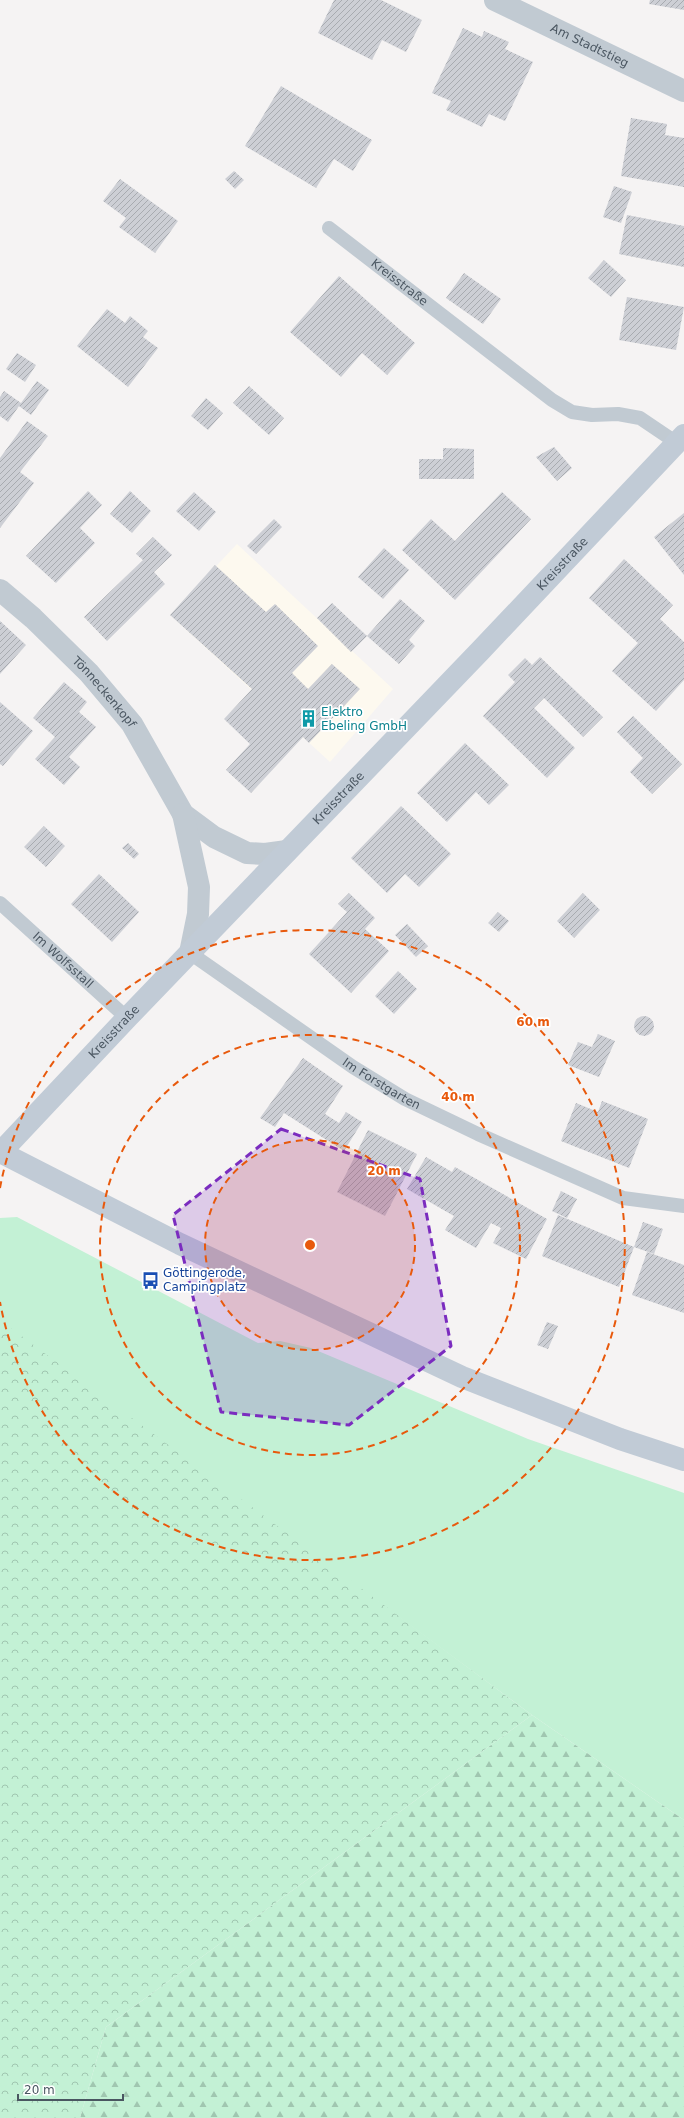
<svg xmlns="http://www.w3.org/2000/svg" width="684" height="2118" font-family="'DejaVu Sans',sans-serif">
<defs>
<pattern id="forest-firs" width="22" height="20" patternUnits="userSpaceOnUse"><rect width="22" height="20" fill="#c3f1d5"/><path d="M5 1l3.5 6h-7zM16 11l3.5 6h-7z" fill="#a0c6b0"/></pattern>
<pattern id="park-crowns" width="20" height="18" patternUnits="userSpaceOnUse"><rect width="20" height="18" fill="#c3f1d5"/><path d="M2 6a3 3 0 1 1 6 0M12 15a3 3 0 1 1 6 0" fill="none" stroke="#a0c6b0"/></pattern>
<pattern id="building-hatch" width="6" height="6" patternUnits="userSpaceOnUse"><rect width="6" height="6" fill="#cdcfd5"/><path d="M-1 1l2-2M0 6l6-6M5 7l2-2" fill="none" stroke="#a8abb0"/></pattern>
</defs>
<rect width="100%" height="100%" fill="#f5f3f3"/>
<!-- commercial -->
<path fill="#fdf9ef" d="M 237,544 L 393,689 L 330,762 L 170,615 Z"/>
<!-- grass -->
<path fill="#c3f1d5" d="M 17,1217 L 258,1343 L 280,1341 L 311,1348 L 528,1439 L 684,1493 L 684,1820 L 532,1715 L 0,1323 L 0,1218 Z"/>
<!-- forest -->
<path fill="url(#forest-firs)" d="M 532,1715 L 684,1820 L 684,2118 L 80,2118 L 106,2027 Z"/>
<!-- park -->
<path fill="url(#park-crowns)" d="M 0,1320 L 532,1715 L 106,2027 L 80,2118 L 0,2118 Z"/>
<!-- building -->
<g fill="url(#building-hatch)">
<path d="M 334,0 L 381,0 L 422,20 L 406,52 L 382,40 L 372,60 L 318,33 Z"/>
<path d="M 650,0 L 684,0 L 684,10 L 649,4 Z"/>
<path d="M 463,28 L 482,37 L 484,31 L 509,42 L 505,49 L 533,62 L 505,121 L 489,114 L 482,127 L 446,110 L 451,101 L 432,93 Z"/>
<path d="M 281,86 L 372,140 L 353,171 L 334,159 L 316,188 L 245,146 Z"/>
<path d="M 631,118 L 667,124 L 665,135 L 684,138 L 684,187 L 621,176 Z"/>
<path d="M 234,171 L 244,180 L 235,189 L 225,179 Z"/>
<path d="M 120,179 L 178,221 L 155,253 L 119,227 L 126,218 L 103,201 Z"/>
<path d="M 614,186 L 632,192 L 621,223 L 603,217 Z"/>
<path d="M 627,215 L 684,226 L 684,267 L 619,254 Z"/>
<path d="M 604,260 L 626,280 L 611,297 L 588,278 Z"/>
<path d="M 464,273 L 501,299 L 483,324 L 446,298 Z"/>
<path d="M 339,276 L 415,343 L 387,375 L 362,353 L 341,377 L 290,332 Z"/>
<path d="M 627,297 L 684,307 L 676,350 L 619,340 Z"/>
<path d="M 107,309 L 125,323 L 130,316 L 148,331 L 143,337 L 158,348 L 128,387 L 77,346 Z"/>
<path d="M 17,353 L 36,365 L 25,382 L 6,369 Z"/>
<path d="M 37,381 L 49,390 L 31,415 L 19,406 L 8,422 L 0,416 L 0,397 L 4,391 L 21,403 Z"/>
<path d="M 249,386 L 284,418 L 269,435 L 233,403 Z"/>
<path d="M 206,398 L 223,413 L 208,430 L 191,416 Z"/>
<path d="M 27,421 L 48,436 L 20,472 L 34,483 L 0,528 L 0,458 Z"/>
<path d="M 554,447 L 572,468 L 557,481 L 536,457 Z"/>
<path d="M 443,448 L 474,449 L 474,479 L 419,479 L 419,459 L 443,459 Z"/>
<path d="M 88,491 L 102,505 L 80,528 L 95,543 L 56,583 L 26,556 Z"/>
<path d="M 130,491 L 151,511 L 132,533 L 110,514 Z"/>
<path d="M 194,492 L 216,512 L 199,531 L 176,511 Z"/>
<path d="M 502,492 L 531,519 L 455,600 L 402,550 L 431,519 L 455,541 Z"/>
<path d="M 684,513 L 684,575 L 654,537 Z"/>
<path d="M 274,519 L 282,527 L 256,554 L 247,546 Z"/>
<path d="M 153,537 L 172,555 L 154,572 L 165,584 L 107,641 L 84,617 L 143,560 L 136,554 Z"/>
<path d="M 384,548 L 409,570 L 383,599 L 358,577 Z"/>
<path d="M 624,559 L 673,605 L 660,619 L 684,642 L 684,680 L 656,711 L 612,671 L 638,643 L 589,598 Z"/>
<path d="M 215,565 L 266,612 L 275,604 L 318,646 L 292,673 L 308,689 L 332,664 L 360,689 L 309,743 L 303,737 L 251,793 L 226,770 L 250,744 L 224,719 L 252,689 L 170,615 Z"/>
<path d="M 400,599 L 425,621 L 409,640 L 415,646 L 399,664 L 367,636 Z"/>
<path d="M 332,603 L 367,636 L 351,652 L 317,618 Z"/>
<path d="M 0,621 L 26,645 L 0,674 Z"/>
<path d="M 540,657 L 603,717 L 583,737 L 544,698 L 534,708 L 575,748 L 547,778 L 483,716 L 515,682 L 508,675 L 525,658 L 532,665 Z"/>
<path d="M 64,682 L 87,702 L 79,712 L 96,727 L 69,757 L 80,767 L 64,785 L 35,759 L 55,737 L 33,718 Z"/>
<path d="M 0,702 L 33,731 L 3,766 L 0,764 Z"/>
<path d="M 633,716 L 682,764 L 652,794 L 630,772 L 643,758 L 617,732 Z"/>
<path d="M 465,743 L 509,785 L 489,805 L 476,792 L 447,822 L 417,793 Z"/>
<path d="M 401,806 L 451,854 L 419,887 L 405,874 L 387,893 L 351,858 Z"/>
<path d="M 44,826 L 65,846 L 46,867 L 24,847 Z"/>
<path d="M 128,843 L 139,854 L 134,859 L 122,848 Z"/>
<path d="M 99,874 L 139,912 L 112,942 L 71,904 Z"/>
<path d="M 349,893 L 375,918 L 365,929 L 389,951 L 351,993 L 309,954 L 347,912 L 338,904 Z"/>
<path d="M 583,893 L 600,910 L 574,938 L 557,921 Z"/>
<path d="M 498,912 L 509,921 L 499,932 L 488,923 Z"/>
<path d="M 407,924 L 428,946 L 416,957 L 395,935 Z"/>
<path d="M 398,971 L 417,989 L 394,1014 L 375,996 Z"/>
<circle cx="644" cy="1026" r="10"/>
<path d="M 598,1034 L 615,1041 L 599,1077 L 568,1065 L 578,1042 L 592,1047 Z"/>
<path d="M 303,1058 L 343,1086 L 325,1114 L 339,1123 L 346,1112 L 362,1122 L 344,1151 L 284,1113 L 275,1127 L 260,1118 Z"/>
<path d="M 602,1101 L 648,1119 L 629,1168 L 561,1141 L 576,1103 L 598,1112 Z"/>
<path d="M 368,1130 L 417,1154 L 385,1216 L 337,1192 Z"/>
<path d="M 426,1157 L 452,1172 L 455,1167 L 547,1219 L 526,1259 L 493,1243 L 501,1228 L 491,1223 L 476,1248 L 445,1230 L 454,1216 L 407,1189 Z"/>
<path d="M 561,1191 L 577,1199 L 567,1218 L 552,1211 Z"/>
<path d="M 558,1215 L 634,1247 L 619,1287 L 542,1256 Z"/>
<path d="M 643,1222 L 663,1229 L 654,1254 L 634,1247 Z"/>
<path d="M 647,1252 L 684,1265 L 684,1313 L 632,1295 Z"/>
<path d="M 547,1322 L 558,1326 L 548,1349 L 537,1345 Z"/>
</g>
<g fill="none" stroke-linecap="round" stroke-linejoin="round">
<!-- lane -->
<g stroke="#c1cad2" stroke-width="14">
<path id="s1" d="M 329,228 L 552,400 L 572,412 L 592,415 L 618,414 L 640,418 L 677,443"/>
<path id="s2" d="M 0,903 L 127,1018"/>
<path id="s3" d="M 190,953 L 353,1067 L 405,1099 L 478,1134 L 623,1198 L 684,1206"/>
</g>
<!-- street -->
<g stroke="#c1cad2" stroke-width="22">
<path id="s4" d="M 495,0 L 684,91"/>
<path id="s5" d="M 0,590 L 33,618 L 89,673 L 132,724 L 183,814 L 214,837 L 247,853 L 265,854 L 287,851"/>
<path d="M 183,814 L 199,887 L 198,914 L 190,953"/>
</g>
<!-- secondary -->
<g stroke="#c1cbd6" stroke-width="22">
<path d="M 0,1152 L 180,1244 L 462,1377 L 620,1439 L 684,1460"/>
<path id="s6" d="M 1,1152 L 127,1018 L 481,650 L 684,435"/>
</g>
</g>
<!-- marked area -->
<path fill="#7b2cbf" fill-opacity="0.2" stroke="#7b2cbf" stroke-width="3" stroke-dasharray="8 5" stroke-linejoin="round" d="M 281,1129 L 420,1179 L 451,1346 L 349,1425 L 221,1412 L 173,1215 Z"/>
<!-- distance rings -->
<circle cx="310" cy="1245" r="105" fill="#e8590c" fill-opacity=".12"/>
<g fill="none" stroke="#e8590c" stroke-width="2" stroke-dasharray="7 5">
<circle cx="310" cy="1245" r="105"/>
<circle cx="310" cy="1245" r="210"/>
<path d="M0 1188A315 315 0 1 1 0 1302"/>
</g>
<!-- icons -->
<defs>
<symbol id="building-bare" viewBox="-9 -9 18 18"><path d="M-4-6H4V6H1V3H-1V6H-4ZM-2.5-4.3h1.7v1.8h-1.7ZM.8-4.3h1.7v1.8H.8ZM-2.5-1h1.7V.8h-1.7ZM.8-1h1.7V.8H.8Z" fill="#0f9aa8" stroke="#fff" stroke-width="2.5" paint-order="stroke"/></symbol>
<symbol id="bus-bare" viewBox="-9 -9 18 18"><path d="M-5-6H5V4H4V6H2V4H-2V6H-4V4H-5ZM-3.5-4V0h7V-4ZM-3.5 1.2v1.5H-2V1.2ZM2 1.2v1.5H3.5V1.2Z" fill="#1a4fb4" stroke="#fff" stroke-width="2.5" paint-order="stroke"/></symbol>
</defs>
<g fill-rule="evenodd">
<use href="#building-bare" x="296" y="706" width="25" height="25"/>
<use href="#bus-bare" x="138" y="1268" width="25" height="25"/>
</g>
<g text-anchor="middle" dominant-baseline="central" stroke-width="3.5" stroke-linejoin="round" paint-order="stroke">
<!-- street labels -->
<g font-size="12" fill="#4a5661" stroke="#fff">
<text stroke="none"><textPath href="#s4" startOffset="105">Am Stadtstieg</textPath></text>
<text stroke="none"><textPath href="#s1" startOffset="89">Kreisstraße</textPath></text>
<text stroke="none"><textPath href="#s6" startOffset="813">Kreisstraße</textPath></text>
<text stroke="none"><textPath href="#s5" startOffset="146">Tönneckenkopf</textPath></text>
<text stroke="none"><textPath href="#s6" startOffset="489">Kreisstraße</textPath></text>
<text stroke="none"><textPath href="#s2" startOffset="85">Im Wolfsstall</textPath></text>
<text stroke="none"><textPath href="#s6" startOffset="165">Kreisstraße</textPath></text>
<text stroke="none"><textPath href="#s3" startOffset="232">Im Forstgarten</textPath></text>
</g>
<!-- culture labels -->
<g font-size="12" fill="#0d838f" stroke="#fff" text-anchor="start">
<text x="321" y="712">Elektro<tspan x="321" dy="14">Ebeling GmbH</tspan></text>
</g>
<!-- transit labels -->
<g font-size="12" fill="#164399" stroke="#fff" text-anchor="start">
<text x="163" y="1273">Göttingerode,<tspan x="163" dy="14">Campingplatz</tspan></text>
</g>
</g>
<circle cx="310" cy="1245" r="6" fill="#e8590c" stroke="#fff" stroke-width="2"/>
<g font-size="12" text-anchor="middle" font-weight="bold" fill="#e8590c" stroke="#fff" stroke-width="3.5" stroke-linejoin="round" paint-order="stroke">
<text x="533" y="1026">60 m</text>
<text x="458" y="1101">40 m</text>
<text x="384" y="1175">20 m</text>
</g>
<!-- scale -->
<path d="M18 2094v6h105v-6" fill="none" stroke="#4a5661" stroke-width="2"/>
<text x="24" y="2094" font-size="12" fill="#4a5661" stroke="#ffffff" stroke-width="3" paint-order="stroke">20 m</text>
</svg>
